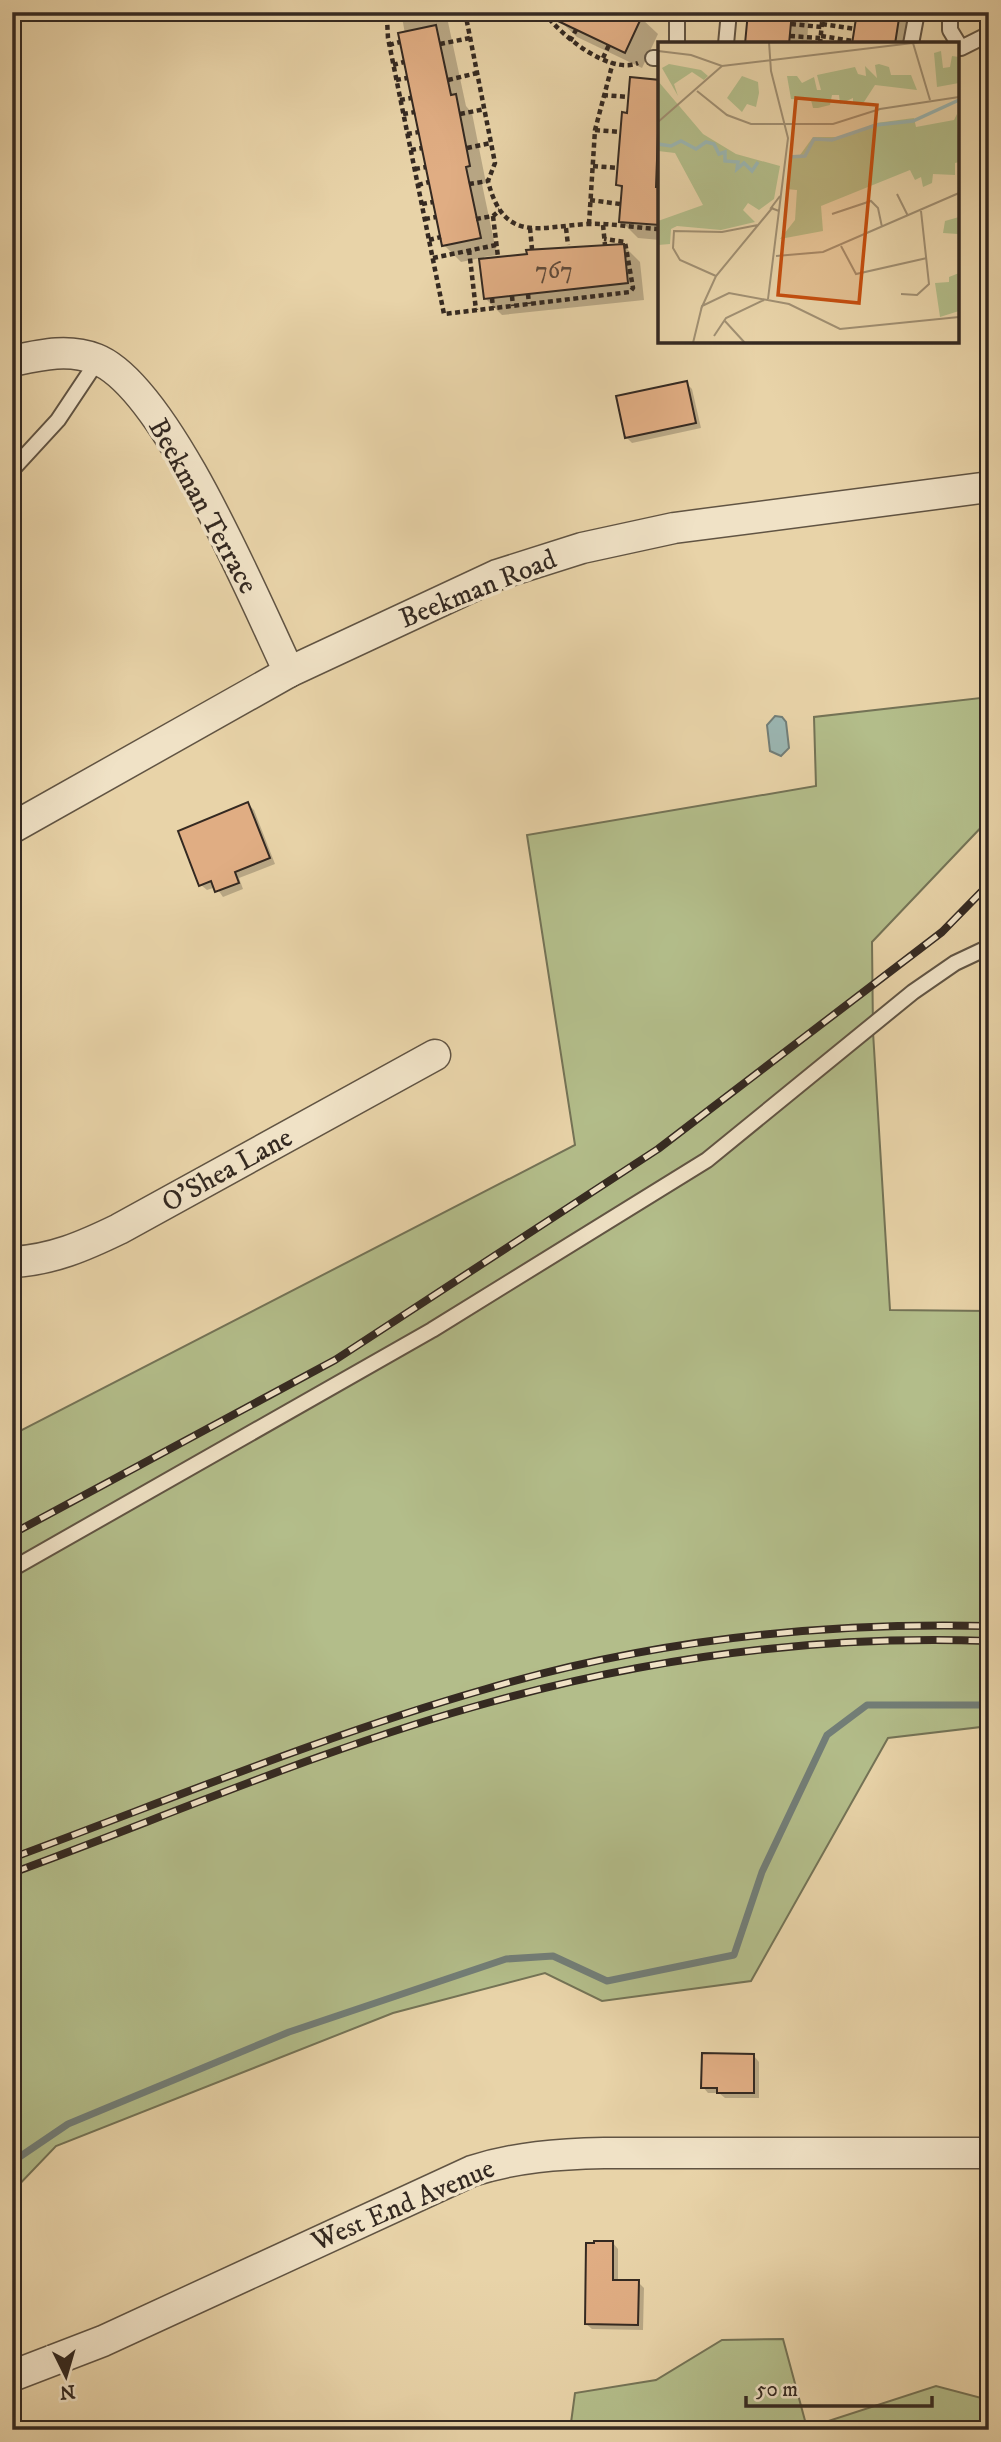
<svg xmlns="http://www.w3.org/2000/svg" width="1001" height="2442" font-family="'IM FELL DW Pica',serif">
<rect width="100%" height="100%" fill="#e8d3a8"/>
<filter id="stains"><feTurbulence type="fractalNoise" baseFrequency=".00286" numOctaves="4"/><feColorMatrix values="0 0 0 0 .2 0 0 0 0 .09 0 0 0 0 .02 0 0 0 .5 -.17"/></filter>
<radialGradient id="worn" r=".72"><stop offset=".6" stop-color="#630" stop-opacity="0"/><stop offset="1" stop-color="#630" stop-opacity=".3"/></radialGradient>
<!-- green -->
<g fill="#b3bd8a" stroke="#747356" stroke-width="2">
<path d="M 989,697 L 989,819 L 872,942 L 873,1032 L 890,1310 L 989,1311 L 989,1726 L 888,1738 L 751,1981 L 602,2001 L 545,1973 L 393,2013 L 56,2146 L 12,2192 L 12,1435 L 575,1145 L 527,835 L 816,786 L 814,717 Z"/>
<path d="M 783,2339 L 807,2428 L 936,2386 L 989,2400 L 989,2430 L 570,2430 L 575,2393 L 656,2380 L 722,2340 Z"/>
</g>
<!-- water -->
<path fill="#9bb6b2" stroke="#727e78" stroke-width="2" d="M 775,716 L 782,717 L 786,722 L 789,748 L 781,756 L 770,751 L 767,725 Z"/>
<!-- shadow -->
<g fill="#0003">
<path d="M 401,12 L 453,12 L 455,21 L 448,22 L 466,106 L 472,113 L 486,183 L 482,184 L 497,255 L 484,257 L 484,260 L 623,245 L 640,262 L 644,300 L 502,315 L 485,298 L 481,258 L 461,262 L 444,245 Z"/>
<path d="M 749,12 L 809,12 L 807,44 L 747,44 Z"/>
<path d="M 859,12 L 909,12 L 918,21 L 914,44 L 854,44 Z"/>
<path d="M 641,18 L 658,34 L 642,68 L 577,37 L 560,21 Z"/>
<path d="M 660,81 L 660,240 L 638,238 L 621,221 L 623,190 L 618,185 L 629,115 Z"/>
<path d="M 686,383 L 692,389 L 701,428 L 632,443 L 626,437 Z"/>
<path d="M 248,804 L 254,810 L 275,864 L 239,878 L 243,889 L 223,897 L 216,887 L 207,890 L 201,885 Z"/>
<path d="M 754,2056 L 759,2062 L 759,2098 L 725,2098 L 719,2093 L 708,2093 L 703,2087 Z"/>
<path d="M 613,2243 L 618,2249 L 618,2282 L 638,2282 L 644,2288 L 643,2330 L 592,2329 L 586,2324 Z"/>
</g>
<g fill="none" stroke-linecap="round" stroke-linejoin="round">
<!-- stream -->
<path stroke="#727e78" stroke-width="7" d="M 12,2162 L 68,2124 L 289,2032 L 506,1959 L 553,1956 L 607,1981 L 734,1955 L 762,1872 L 827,1735 L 867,1705 L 989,1705"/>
</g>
<!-- building -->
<g fill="#e0ad83" stroke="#342921" stroke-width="2">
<path d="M 539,12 L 644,12 L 625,53 Z"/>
<path d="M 748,12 L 792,12 L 789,44 L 745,44 Z"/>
<path d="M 857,12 L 900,12 L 895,44 L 852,44 Z"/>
<path d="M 436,25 L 451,95 L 456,94 L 470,166 L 466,167 L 481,238 L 442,246 L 398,33 Z"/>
<path d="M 630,77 L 660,80 L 656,187 L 660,187 L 660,225 L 619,222 L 622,186 L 616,185 L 622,112 L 627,113 Z"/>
<path d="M 624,244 L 628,283 L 484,299 L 479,259 L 527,254 L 526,250 Z"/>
<path d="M 687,381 L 696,423 L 625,438 L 616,396 Z"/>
<path d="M 248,802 L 270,858 L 235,872 L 239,883 L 215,892 L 211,881 L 199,886 L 178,831 Z"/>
<path d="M 702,2053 L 754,2054 L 754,2093 L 717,2093 L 717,2088 L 701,2088 Z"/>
<path d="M 594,2241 L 613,2241 L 613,2280 L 639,2280 L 638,2325 L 585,2324 L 586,2243 L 594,2243 Z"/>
</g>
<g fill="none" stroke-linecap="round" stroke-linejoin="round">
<defs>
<g id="lane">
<path d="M 677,12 L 677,44"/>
<path d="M 950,12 L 950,30 L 961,48 L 989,34"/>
<path d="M 726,44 L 729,12"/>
<path d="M 911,44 L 917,12"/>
<path d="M 653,58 L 660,58"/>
<path d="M 12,470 L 58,420 L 98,360"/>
<path d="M 12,1569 L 432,1330 L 707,1160 L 913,992 L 955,963 L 989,947"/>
</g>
<g id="street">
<path d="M 12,361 C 40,355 68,348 96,359 C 166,386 255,601 289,672"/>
<path d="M 12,828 L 289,672 L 497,575 L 582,548 L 674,528 L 989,487"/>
<path d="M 12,1262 C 52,1260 84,1246 119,1229 L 435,1055"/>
<path d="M 12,2376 L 103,2341 L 472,2171 C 516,2157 558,2154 604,2153 L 989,2153"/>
</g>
</defs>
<!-- lane casing -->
<use href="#lane" stroke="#615443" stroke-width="18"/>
<!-- street casing -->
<use href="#street" stroke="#615443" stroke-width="33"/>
<!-- path -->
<g stroke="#342921" stroke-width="4.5" stroke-dasharray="5 3.5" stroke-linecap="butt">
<path d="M 423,12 L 387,19 L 388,38 L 444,314 L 630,292 L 633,288 L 625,242 L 604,239"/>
<path d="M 465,12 L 495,163 L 488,181 C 504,245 541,226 588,224 C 612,223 636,228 660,229"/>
<path d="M 544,12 C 560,35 609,75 638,63"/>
<path d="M 791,24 L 822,27"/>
<path d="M 822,24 L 855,29"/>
<path d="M 790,36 L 820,38"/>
<path d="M 821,36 L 853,41"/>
<path d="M 570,41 L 576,30"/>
<path d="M 440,44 L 470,38"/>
<path d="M 820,44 L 823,12"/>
<path d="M 389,45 L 400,42"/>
<path d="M 603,58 L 609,45"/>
<path d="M 393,65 L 404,62"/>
<path d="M 396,80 L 407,78"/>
<path d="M 448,80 L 477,73"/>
<path d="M 603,95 L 628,97"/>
<path d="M 400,100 L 411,98"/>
<path d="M 403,114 L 415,112"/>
<path d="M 460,114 L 485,109"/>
<path d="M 595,130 L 620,132"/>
<path d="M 407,134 L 419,132"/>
<path d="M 467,148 L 491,143"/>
<path d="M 411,150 L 422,148"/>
<path d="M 593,166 L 618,168"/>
<path d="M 415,169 L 426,167"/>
<path d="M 469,184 L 488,181"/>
<path d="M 418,185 L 429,182"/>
<path d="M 590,200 L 620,204"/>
<path d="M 422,204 L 433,202"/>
<path d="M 493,216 L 498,257"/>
<path d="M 425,219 L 436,217"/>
<path d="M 476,219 L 493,216 L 500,210"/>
<path d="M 589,224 L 595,130 L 613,62"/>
<path d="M 603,225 L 605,245"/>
<path d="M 530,228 L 532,249"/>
<path d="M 566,228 L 568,245"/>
<path d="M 429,240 L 441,237"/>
<path d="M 469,250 L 476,310"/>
<path d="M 433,258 L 496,245"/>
<path d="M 528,294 L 529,304"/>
<path d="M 512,296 L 513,306"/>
<path d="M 492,298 L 493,308"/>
</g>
<!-- lane -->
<use href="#lane" stroke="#f0e2c6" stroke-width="14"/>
<!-- street -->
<use href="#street" stroke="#f0e2c6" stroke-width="30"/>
<defs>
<g id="rail">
<path d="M 12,1534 L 335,1360 L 658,1149 L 942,932 L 989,884"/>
<path d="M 12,1858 C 169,1800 325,1735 486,1689 C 648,1641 820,1622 989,1626"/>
<path d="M 12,1873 C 170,1815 329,1746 491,1702 C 653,1657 821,1635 989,1641"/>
</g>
</defs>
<!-- rail casing -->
<use href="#rail" stroke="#342921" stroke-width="8"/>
<!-- rail -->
<use href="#rail" stroke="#f0e2c6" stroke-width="5" stroke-dasharray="16" stroke-linecap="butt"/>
</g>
<g text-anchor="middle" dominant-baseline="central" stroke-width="7" stroke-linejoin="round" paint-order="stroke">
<!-- number labels -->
<g font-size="24" fill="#5f4a3a">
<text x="554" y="271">767</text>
</g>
<!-- street labels -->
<g font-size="28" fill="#342921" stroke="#f0e2c6">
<text transform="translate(203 506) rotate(61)">Beekman Terrace</text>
<text transform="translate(478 589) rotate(-22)">Beekman Road</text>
<text transform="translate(227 1170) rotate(-29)">O'Shea Lane</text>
<text transform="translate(403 2205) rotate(-23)">West End Avenue</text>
</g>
</g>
<!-- overview -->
<g transform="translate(658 42)">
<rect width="301" height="301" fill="#e8d3a8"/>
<path d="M 283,9 L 285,26 L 292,25 L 294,14 L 301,15 L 301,41 L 279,45 L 276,11 ZM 11,22 L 43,28 L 50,34 L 46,38 L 34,30 L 16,42 L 20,54 L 4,26 ZM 221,22 L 231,25 L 233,33 L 253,33 L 259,48 L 217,43 L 206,60 L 195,61 L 195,56 L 182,62 L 181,53 L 174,53 L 172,63 L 160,66 L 155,66 L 153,58 L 133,57 L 129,34 L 139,34 L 144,41 L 156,35 L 159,48 L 163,48 L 159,33 L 197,25 L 200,32 L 208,34 L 207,24 L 219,36 L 217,23 ZM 84,34 L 100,40 L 101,51 L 98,65 L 89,62 L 84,70 L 69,56 ZM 0,39 L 45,92 L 78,112 L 122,124 L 116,157 L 101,168 L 90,161 L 85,168 L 97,180 L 63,188 L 19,184 L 13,187 L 12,202 L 0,203 L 0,179 L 45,163 L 17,111 L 0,109 ZM 299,72 L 301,120 L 297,121 L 297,133 L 275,132 L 274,141 L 265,145 L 263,135 L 257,138 L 252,128 L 163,164 L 165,189 L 122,197 L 137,178 L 139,148 L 128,147 L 133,114 L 142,113 L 155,95 L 184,95 L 218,81 L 256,76 L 258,85 L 296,78 ZM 301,175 L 301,213 L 300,192 L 285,191 L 287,179 ZM 301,231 L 301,269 L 282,275 L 277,241 L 291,240 L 291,235 Z" fill="#b3bd8a"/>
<path fill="none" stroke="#9bb6b2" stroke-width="3.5" d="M 0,102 L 13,104 L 23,99 L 38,107 L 48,100 L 56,102 L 61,112 L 67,110 L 67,119 L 80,120 L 79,127 L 86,121 L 94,129 L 100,120M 131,115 L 147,114 L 156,97 L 174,98 L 218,83 L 255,79 L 301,58"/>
<path fill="none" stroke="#a08f72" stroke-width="2" d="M 255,1 L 272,58M 0,9 L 33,13 L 64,24 L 263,0M 39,49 L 69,73 L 93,82 L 175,82 L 222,67 L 301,55M 0,80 L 64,24M 239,152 L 250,174M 121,169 L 113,166 L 122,154M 174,172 L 213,159 L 220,166 L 224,185M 183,204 L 198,232 L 269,216M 118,214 L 165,210 L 301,151M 58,234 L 22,218 L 15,206 L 16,189 L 64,190 L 100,183M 243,252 L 259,253 L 271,242 L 263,169M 110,257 L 130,96 L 113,29 L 111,0M 43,267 L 58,234 L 115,165M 66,278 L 87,301M 56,294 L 68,276 L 106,258M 35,301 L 44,264 L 71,251 L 131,262 L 182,287 L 301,275"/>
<path fill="#c44f10" fill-opacity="0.15" stroke="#c44f10" stroke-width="3.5" d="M 138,56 L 219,63 L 201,261 L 120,253 Z"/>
<rect width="301" height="301" fill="none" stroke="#342921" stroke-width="3.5"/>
</g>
<!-- margin -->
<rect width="1001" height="2442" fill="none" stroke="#e8d3a8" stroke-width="42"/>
<rect x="14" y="14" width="973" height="2414" fill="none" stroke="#342921" stroke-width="3.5"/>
<rect x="21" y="21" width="959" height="2400" fill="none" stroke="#342921" stroke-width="2"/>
<!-- north arrow -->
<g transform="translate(66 2376) rotate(175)" stroke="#f0e2c6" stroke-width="5" paint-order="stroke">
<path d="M0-5L12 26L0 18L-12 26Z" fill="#342921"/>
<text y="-10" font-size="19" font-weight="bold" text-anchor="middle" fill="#342921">N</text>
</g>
<!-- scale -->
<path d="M746 2396v10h186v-10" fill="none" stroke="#342921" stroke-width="3.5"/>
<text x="756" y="2396" font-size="21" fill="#342921" stroke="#f0e2c6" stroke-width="5" paint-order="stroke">50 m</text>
<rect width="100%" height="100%" filter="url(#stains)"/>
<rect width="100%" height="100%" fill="url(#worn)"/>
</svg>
